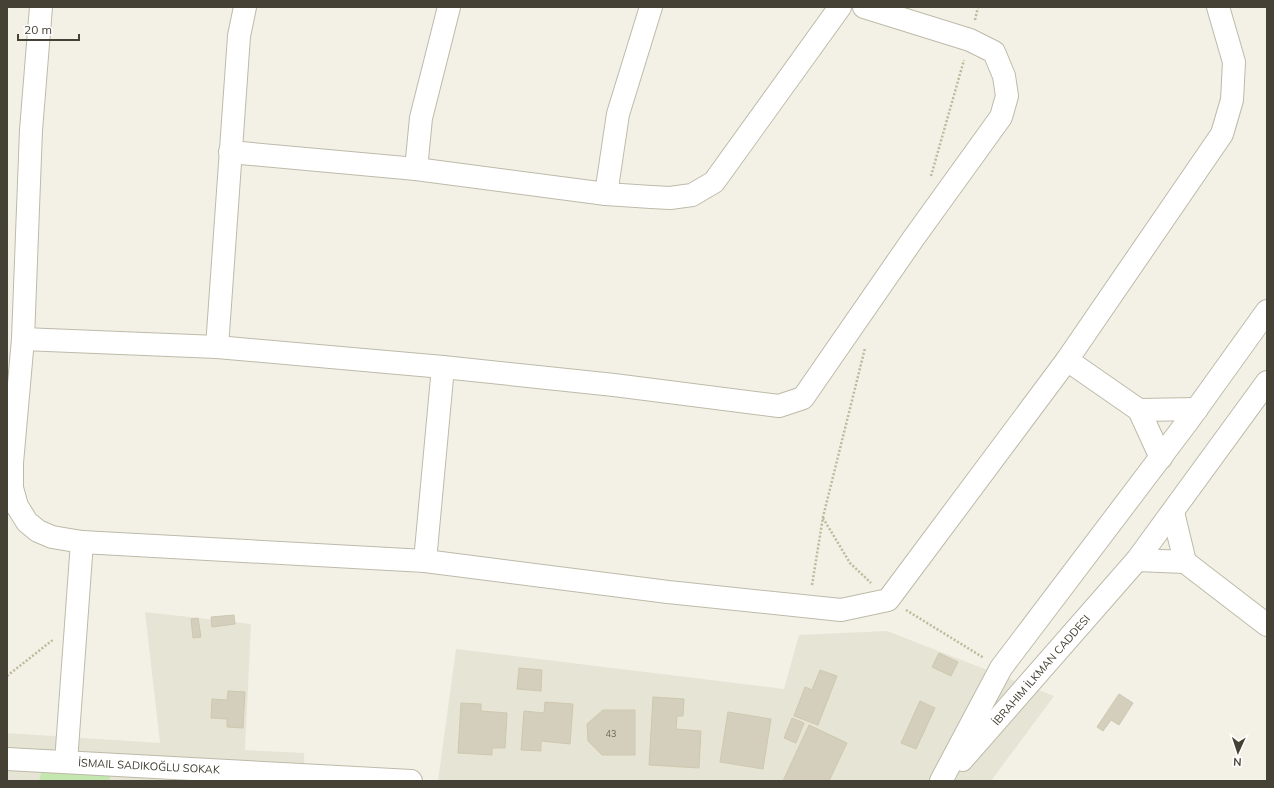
<svg xmlns="http://www.w3.org/2000/svg" width="1274" height="788" font-family="Mulish,sans-serif">
<rect width="100%" height="100%" fill="#f3f1e6"/>
<!-- residential -->
<g fill="#e6e4d4">
<path d="M 145,612 L 251,624 L 245,750 L 304,753 L 305,781 L 7,781 L 7,733 L 160,743 Z"/>
<path d="M 887,631 L 1054,696 L 991,781 L 438,781 L 456,649 L 784,689 L 799,635 Z"/>
</g>
<!-- green -->
<path fill="#c4e6af" d="M 42,770 L 111,775 L 109,781 L 39,781 Z"/>
<!-- building -->
<g fill="#d4cfbc" stroke="#cfc8af">
<path d="M 234,615 L 235,624 L 212,627 L 211,617 Z"/>
<path d="M 198,618 L 201,637 L 193,638 L 191,619 Z"/>
<path d="M 939,653 L 958,662 L 951,676 L 932,667 Z"/>
<path d="M 519,668 L 542,670 L 541,691 L 517,689 Z"/>
<path d="M 820,670 L 837,676 L 818,725 L 794,716 L 805,687 L 812,690 Z"/>
<path d="M 228,691 L 245,692 L 243,728 L 227,727 L 227,719 L 211,718 L 212,699 L 227,700 Z"/>
<path d="M 1119,694 L 1133,703 L 1119,725 L 1111,720 L 1103,731 L 1097,727 Z"/>
<path d="M 653,697 L 684,699 L 683,716 L 677,716 L 676,729 L 701,731 L 699,768 L 649,765 Z"/>
<path d="M 920,701 L 935,708 L 916,749 L 901,743 Z"/>
<path d="M 545,702 L 573,704 L 570,744 L 541,741 L 541,751 L 521,750 L 524,711 L 544,713 Z"/>
<path d="M 461,703 L 481,704 L 481,711 L 507,713 L 505,748 L 492,748 L 492,755 L 458,753 Z"/>
<path d="M 603,710 L 635,710 L 635,755 L 602,755 L 588,741 L 587,724 Z"/>
<path d="M 728,712 L 771,719 L 763,769 L 720,762 Z"/>
<path d="M 792,718 L 804,723 L 796,743 L 784,738 Z"/>
<path d="M 809,725 L 847,743 L 829,781 L 783,781 Z"/>
</g>
<g fill="none" stroke-linecap="round" stroke-linejoin="round">
<defs>
<g id="minor">
<path d="M 41,7 L 31,130 L 23,339 L 12,463 L 12,488 L 17,506 L 27,522 L 38,531 L 52,537 L 82,542 L 425,561 L 668,592 L 841,610 L 888,600 L 1067,360 L 1222,134 L 1232,100 L 1234,62 L 1218,7"/>
<path d="M 230,152 L 416,169 L 606,194 L 651,197 L 670,198 L 692,195 L 714,182 L 840,7"/>
<path d="M 416,169 L 421,118 L 449,7"/>
<path d="M 606,194 L 618,114 L 651,7"/>
<path d="M 23,339 L 217,347 L 443,367 L 614,385 L 779,406 L 803,398 L 913,239 L 1001,117 L 1007,96 L 1004,76 L 994,52 L 970,40 L 864,7"/>
<path d="M 217,347 L 239,36 L 245,7"/>
<path d="M 1067,360 L 1139,410"/>
<path d="M 1161,458 L 1139,410 L 1197,409"/>
<path d="M 1137,560 L 1185,562 L 1173,512"/>
<path d="M 425,561 L 443,367"/>
<path d="M 1185,562 L 1267,625"/>
<path d="M 66,762 L 82,542"/>
</g>
<g id="tertiary">
<path d="M 7,759 L 411,781"/>
<path d="M 962,760 L 1137,560 L 1267,382"/>
<path d="M 941,781 L 1001,668 L 1188,421 L 1267,311"/>
</g>
</defs>
<!-- minor casing -->
<use href="#minor" stroke="#bebaa9" stroke-width="24"/>
<!-- tertiary casing -->
<use href="#tertiary" stroke="#bebaa9" stroke-width="24"/>
<!-- path -->
<g stroke="#bfb99a" stroke-width="2.5" stroke-dasharray="2 2" stroke-linecap="butt">
<path d="M 975,20 L 978,7"/>
<path d="M 931,176 L 964,60"/>
<path d="M 823,518 L 850,563 L 871,583"/>
<path d="M 812,585 L 823,517 L 865,348"/>
<path d="M 906,610 L 984,658"/>
<path d="M 7,676 L 54,639"/>
</g>
<!-- minor -->
<use href="#minor" stroke="#fff" stroke-width="22"/>
<!-- tertiary -->
<use href="#tertiary" stroke="#fff" stroke-width="22"/>
</g>
<g text-anchor="middle" dominant-baseline="central" stroke-width="3" stroke-linejoin="round" paint-order="stroke">
<!-- number labels -->
<g font-size="9" fill="#696557">
<text x="611" y="733">43</text>
</g>
<!-- street labels -->
<g font-size="11" fill="#454235" stroke="#fff">
<text transform="translate(1041 670) rotate(-49)">İBRAHIM İLKMAN CADDESI</text>
<text transform="translate(149 766) rotate(3)">İSMAIL SADIKOĞLU SOKAK</text>
</g>
</g>
<!-- border -->
<rect width="1274" height="788" fill="none" stroke="#454235" stroke-width="16"/>
<!-- north arrow -->
<g transform="translate(1238 752) rotate(183)" stroke="#ffffff" stroke-width="3" paint-order="stroke">
<path d="M0-3L7 15L0 10L-7 15Z" fill="#454235"/>
<text y="-6" font-size="11" font-weight="bold" text-anchor="middle" fill="#454235">N</text>
</g>
<!-- scale -->
<path d="M18 34v6h61v-6" fill="none" stroke="#454235" stroke-width="2"/>
<text x="24" y="34" font-size="12" fill="#454235" stroke="#ffffff" stroke-width="3" paint-order="stroke">20 m</text>
</svg>
